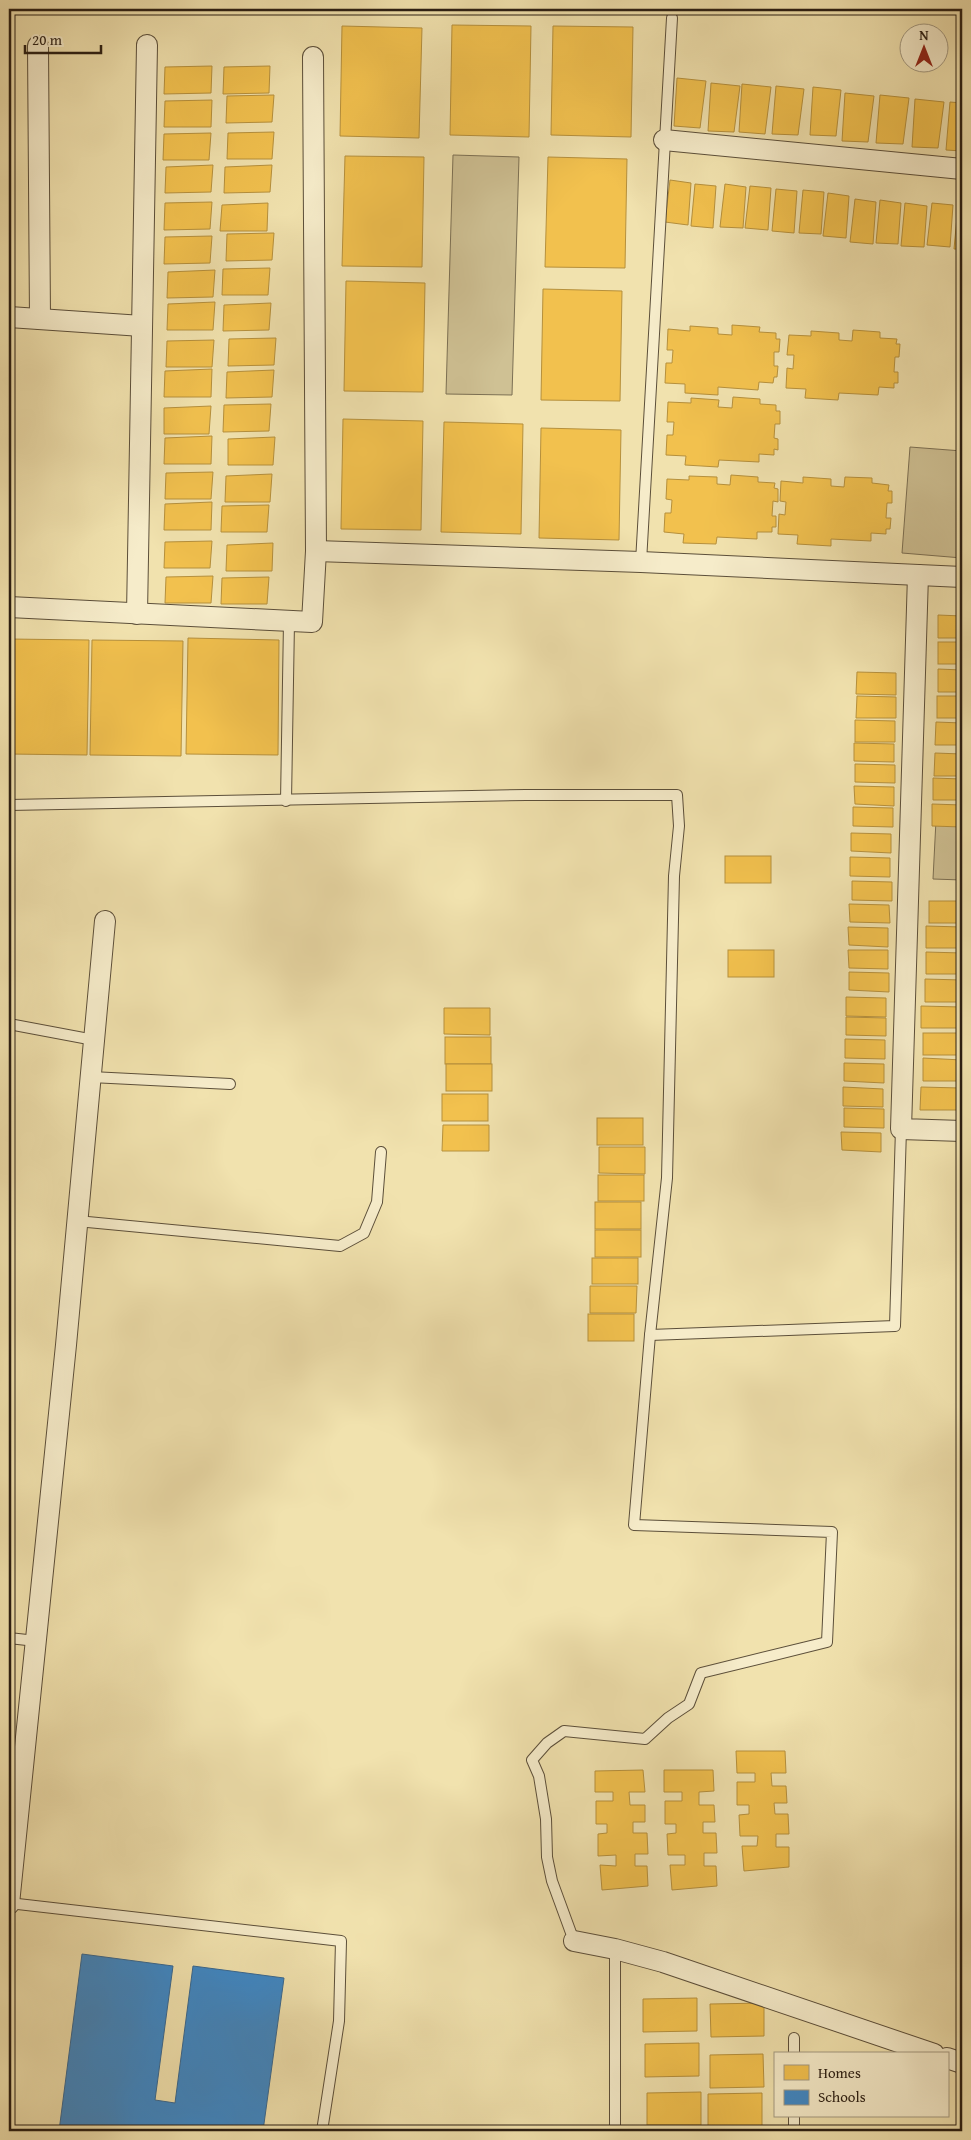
<svg xmlns="http://www.w3.org/2000/svg" width="971" height="2140" font-family="'Gentium Book Plus',serif">
<rect width="100%" height="100%" fill="#f1e2ae"/>
<filter id="stains"><feTurbulence type="fractalNoise" baseFrequency=".004" numOctaves="4"/><feColorMatrix values="0 0 0 0 .2 0 0 0 0 .09 0 0 0 0 .02 0 0 0 .5 -.17"/></filter>
<radialGradient id="worn" r=".72"><stop offset=".6" stop-color="#630" stop-opacity="0"/><stop offset="1" stop-color="#630" stop-opacity=".3"/></radialGradient>
<!-- green -->
<g fill="#cfc194" stroke="#7c7054">
<path d="M 453,155 L 519,157 L 512,395 L 446,394 Z"/>
<path d="M 910,447 L 962,451 L 962,558 L 902,553 Z"/>
<path d="M 936,820 L 962,821 L 962,880 L 933,879 Z"/>
</g>
<!-- homes -->
<g fill="#f2c14e" stroke="#b6903c">
<path d="M 452,25 L 531,26 L 529,137 L 450,135 Z"/>
<path d="M 342,26 L 422,28 L 419,138 L 340,136 Z"/>
<path d="M 553,26 L 633,27 L 631,137 L 551,135 Z"/>
<path d="M 212,66 L 211,93 L 164,94 L 165,67 Z"/>
<path d="M 270,66 L 269,93 L 223,94 L 224,67 Z"/>
<path d="M 677,78 L 706,81 L 700,128 L 674,126 Z"/>
<path d="M 711,83 L 740,86 L 734,132 L 708,131 Z"/>
<path d="M 742,84 L 771,87 L 765,134 L 739,132 Z"/>
<path d="M 776,86 L 804,89 L 798,135 L 772,134 Z"/>
<path d="M 813,87 L 841,90 L 836,136 L 810,135 Z"/>
<path d="M 845,93 L 874,96 L 868,142 L 842,141 Z"/>
<path d="M 274,95 L 272,122 L 226,123 L 227,96 Z"/>
<path d="M 880,95 L 909,98 L 903,144 L 876,143 Z"/>
<path d="M 915,99 L 944,102 L 938,148 L 912,147 Z"/>
<path d="M 212,100 L 211,127 L 164,127 L 165,101 Z"/>
<path d="M 950,102 L 962,103 L 962,151 L 946,150 Z"/>
<path d="M 274,132 L 272,159 L 227,159 L 228,133 Z"/>
<path d="M 211,133 L 209,160 L 163,160 L 164,134 Z"/>
<path d="M 345,156 L 424,157 L 422,267 L 342,266 Z"/>
<path d="M 548,157 L 627,159 L 625,268 L 545,267 Z"/>
<path d="M 213,165 L 211,192 L 165,193 L 166,167 Z"/>
<path d="M 272,165 L 270,192 L 224,193 L 225,167 Z"/>
<path d="M 670,180 L 691,183 L 688,225 L 665,222 Z"/>
<path d="M 695,184 L 716,186 L 713,228 L 691,226 Z"/>
<path d="M 725,184 L 746,187 L 743,228 L 720,227 Z"/>
<path d="M 750,186 L 771,188 L 768,230 L 745,228 Z"/>
<path d="M 776,189 L 797,191 L 794,233 L 772,231 Z"/>
<path d="M 803,190 L 824,192 L 821,234 L 799,233 Z"/>
<path d="M 828,193 L 849,196 L 846,238 L 823,236 Z"/>
<path d="M 855,199 L 876,202 L 873,244 L 850,242 Z"/>
<path d="M 880,200 L 901,203 L 898,244 L 876,243 Z"/>
<path d="M 212,202 L 210,229 L 164,230 L 165,203 Z"/>
<path d="M 268,203 L 267,231 L 220,231 L 222,205 Z"/>
<path d="M 905,203 L 927,206 L 924,247 L 901,246 Z"/>
<path d="M 932,203 L 953,205 L 950,247 L 927,245 Z"/>
<path d="M 958,206 L 962,207 L 962,249 L 954,249 Z"/>
<path d="M 274,233 L 272,260 L 226,261 L 227,234 Z"/>
<path d="M 212,236 L 210,263 L 164,264 L 165,237 Z"/>
<path d="M 9,268 L 12,268 L 11,295 L 9,295 Z"/>
<path d="M 270,268 L 268,295 L 222,295 L 223,269 Z"/>
<path d="M 215,270 L 213,297 L 167,298 L 168,272 Z"/>
<path d="M 346,281 L 425,283 L 423,392 L 344,391 Z"/>
<path d="M 543,289 L 622,291 L 620,401 L 541,400 Z"/>
<path d="M 215,302 L 213,330 L 167,330 L 168,304 Z"/>
<path d="M 271,303 L 269,330 L 223,331 L 224,305 Z"/>
<path d="M 732,325 L 760,327 L 759,332 L 776,333 L 776,339 L 780,339 L 779,352 L 774,352 L 774,366 L 778,366 L 777,377 L 774,377 L 773,383 L 759,382 L 758,390 L 718,387 L 718,395 L 685,393 L 685,384 L 665,383 L 666,363 L 672,363 L 673,350 L 667,350 L 668,329 L 690,331 L 690,326 L 718,328 L 718,334 L 732,335 Z"/>
<path d="M 853,330 L 880,332 L 880,338 L 897,339 L 896,344 L 900,344 L 899,357 L 895,357 L 894,372 L 898,372 L 898,383 L 894,383 L 894,388 L 879,387 L 878,395 L 839,393 L 838,400 L 805,398 L 806,389 L 786,388 L 787,368 L 793,369 L 794,355 L 787,355 L 789,335 L 811,336 L 811,331 L 839,333 L 839,340 L 852,341 Z"/>
<path d="M 276,338 L 274,365 L 228,366 L 229,339 Z"/>
<path d="M 214,340 L 212,367 L 166,367 L 167,341 Z"/>
<path d="M 212,369 L 211,397 L 164,397 L 165,371 Z"/>
<path d="M 274,370 L 272,397 L 226,398 L 227,372 Z"/>
<path d="M 733,397 L 760,399 L 760,404 L 776,405 L 776,411 L 780,411 L 780,424 L 775,424 L 774,438 L 778,439 L 778,450 L 774,449 L 774,455 L 759,454 L 759,462 L 719,460 L 718,467 L 685,465 L 686,456 L 666,455 L 667,435 L 673,435 L 674,422 L 667,422 L 668,402 L 691,403 L 691,398 L 719,400 L 718,407 L 732,408 Z"/>
<path d="M 271,404 L 269,431 L 223,432 L 224,405 Z"/>
<path d="M 211,406 L 209,434 L 164,434 L 164,408 Z"/>
<path d="M 343,419 L 423,421 L 421,530 L 341,529 Z"/>
<path d="M 444,422 L 523,424 L 521,534 L 441,532 Z"/>
<path d="M 541,428 L 621,430 L 619,540 L 539,538 Z"/>
<path d="M 212,436 L 211,464 L 164,464 L 165,438 Z"/>
<path d="M 275,437 L 273,465 L 228,465 L 228,439 Z"/>
<path d="M 213,472 L 211,499 L 165,499 L 166,473 Z"/>
<path d="M 272,474 L 270,502 L 225,502 L 226,476 Z"/>
<path d="M 731,475 L 758,477 L 758,482 L 775,483 L 774,488 L 778,489 L 778,502 L 773,501 L 772,516 L 776,516 L 776,527 L 772,527 L 772,532 L 757,532 L 757,539 L 717,537 L 716,544 L 683,543 L 684,534 L 664,532 L 665,513 L 671,513 L 672,500 L 666,499 L 667,479 L 689,480 L 689,476 L 717,477 L 717,484 L 730,485 Z"/>
<path d="M 803,477 L 831,479 L 831,486 L 844,487 L 845,477 L 872,478 L 872,483 L 889,485 L 888,491 L 892,491 L 892,503 L 887,503 L 886,518 L 891,518 L 890,529 L 886,529 L 886,534 L 871,533 L 871,541 L 831,539 L 831,546 L 797,544 L 798,535 L 778,534 L 779,514 L 785,515 L 786,502 L 780,501 L 781,481 L 803,483 Z"/>
<path d="M 212,502 L 211,530 L 164,530 L 165,504 Z"/>
<path d="M 269,505 L 267,532 L 221,532 L 222,506 Z"/>
<path d="M 212,541 L 210,568 L 164,568 L 165,542 Z"/>
<path d="M 273,543 L 272,571 L 226,571 L 227,545 Z"/>
<path d="M 213,576 L 211,603 L 165,603 L 166,577 Z"/>
<path d="M 269,577 L 267,604 L 221,604 L 222,578 Z"/>
<path d="M 938,615 L 962,616 L 962,638 L 938,638 Z"/>
<path d="M 188,638 L 279,640 L 278,755 L 186,754 Z"/>
<path d="M 9,639 L 89,640 L 87,755 L 9,754 Z"/>
<path d="M 92,640 L 183,641 L 181,756 L 90,755 Z"/>
<rect x="938" y="642" width="24" height="22"/>
<path d="M 938,669 L 962,670 L 962,692 L 938,692 Z"/>
<path d="M 857,672 L 896,673 L 896,695 L 856,694 Z"/>
<path d="M 857,696 L 896,697 L 896,718 L 856,718 Z"/>
<rect x="937" y="696" width="25" height="22"/>
<path d="M 855,720 L 895,721 L 895,742 L 855,742 Z"/>
<path d="M 936,722 L 962,723 L 962,745 L 935,745 Z"/>
<path d="M 854,743 L 894,744 L 894,762 L 854,761 Z"/>
<path d="M 935,753 L 962,754 L 962,776 L 934,776 Z"/>
<path d="M 855,764 L 895,765 L 895,783 L 855,782 Z"/>
<path d="M 933,778 L 962,779 L 962,800 L 933,800 Z"/>
<path d="M 854,786 L 894,787 L 894,806 L 855,804 Z"/>
<path d="M 932,804 L 962,805 L 962,827 L 932,826 Z"/>
<path d="M 853,807 L 893,808 L 893,827 L 853,826 Z"/>
<path d="M 851,833 L 891,834 L 891,853 L 851,851 Z"/>
<rect x="725" y="856" width="46" height="27"/>
<path d="M 850,857 L 890,858 L 890,877 L 850,876 Z"/>
<path d="M 852,881 L 892,882 L 892,901 L 852,900 Z"/>
<rect x="929" y="901" width="33" height="22"/>
<path d="M 849,904 L 889,905 L 890,923 L 850,922 Z"/>
<path d="M 926,926 L 962,927 L 962,948 L 926,948 Z"/>
<path d="M 848,927 L 888,928 L 888,947 L 849,945 Z"/>
<rect x="728" y="950" width="46" height="27"/>
<path d="M 848,950 L 888,950 L 888,969 L 849,968 Z"/>
<path d="M 926,952 L 962,953 L 962,974 L 926,974 Z"/>
<path d="M 849,972 L 889,973 L 889,992 L 849,990 Z"/>
<path d="M 925,979 L 962,980 L 962,1002 L 925,1002 Z"/>
<path d="M 846,997 L 886,998 L 886,1017 L 846,1016 Z"/>
<path d="M 921,1006 L 961,1007 L 961,1028 L 921,1028 Z"/>
<path d="M 444,1008 L 490,1008 L 490,1035 L 444,1034 Z"/>
<path d="M 846,1017 L 886,1018 L 886,1036 L 846,1035 Z"/>
<rect x="923" y="1033" width="39" height="22"/>
<rect x="445" y="1037" width="46" height="27"/>
<path d="M 845,1039 L 885,1040 L 885,1059 L 845,1058 Z"/>
<path d="M 923,1058 L 962,1060 L 962,1081 L 923,1081 Z"/>
<path d="M 844,1063 L 884,1064 L 884,1083 L 844,1081 Z"/>
<rect x="446" y="1064" width="46" height="27"/>
<path d="M 843,1087 L 883,1089 L 883,1107 L 843,1106 Z"/>
<path d="M 921,1087 L 960,1088 L 960,1110 L 920,1110 Z"/>
<rect x="442" y="1094" width="46" height="27"/>
<path d="M 844,1108 L 884,1109 L 884,1128 L 844,1127 Z"/>
<rect x="597" y="1118" width="46" height="27"/>
<path d="M 443,1125 L 489,1125 L 489,1151 L 442,1151 Z"/>
<path d="M 841,1132 L 881,1133 L 881,1152 L 842,1150 Z"/>
<path d="M 599,1147 L 645,1147 L 645,1174 L 599,1173 Z"/>
<rect x="598" y="1175" width="46" height="26"/>
<rect x="595" y="1202" width="46" height="27"/>
<rect x="595" y="1230" width="46" height="27"/>
<rect x="592" y="1258" width="46" height="26"/>
<path d="M 590,1286 L 637,1286 L 636,1313 L 590,1313 Z"/>
<rect x="588" y="1314" width="46" height="27"/>
<path d="M 736,1751 L 785,1751 L 786,1773 L 771,1773 L 772,1786 L 786,1786 L 787,1803 L 774,1803 L 775,1814 L 788,1814 L 789,1834 L 776,1834 L 776,1847 L 789,1847 L 789,1867 L 744,1871 L 742,1846 L 757,1846 L 758,1836 L 740,1836 L 739,1815 L 749,1814 L 749,1805 L 737,1805 L 737,1782 L 755,1782 L 755,1773 L 737,1773 Z"/>
<path d="M 643,1770 L 645,1792 L 629,1792 L 630,1805 L 645,1805 L 645,1822 L 633,1822 L 633,1833 L 647,1833 L 648,1854 L 635,1854 L 635,1866 L 647,1866 L 648,1886 L 602,1890 L 600,1865 L 616,1866 L 616,1855 L 598,1856 L 598,1834 L 607,1833 L 607,1824 L 596,1824 L 596,1801 L 613,1801 L 613,1792 L 595,1792 L 595,1771 Z"/>
<path d="M 664,1770 L 713,1770 L 714,1791 L 699,1792 L 699,1805 L 714,1805 L 715,1822 L 703,1822 L 703,1833 L 716,1833 L 717,1853 L 704,1853 L 704,1866 L 716,1866 L 717,1886 L 672,1890 L 670,1865 L 685,1865 L 685,1855 L 668,1855 L 667,1834 L 676,1833 L 676,1824 L 665,1824 L 665,1801 L 682,1801 L 682,1792 L 664,1792 Z"/>
<path d="M 697,1998 L 697,2031 L 643,2032 L 643,1999 Z"/>
<path d="M 764,2003 L 764,2036 L 711,2037 L 710,2004 Z"/>
<path d="M 699,2043 L 699,2076 L 645,2077 L 645,2044 Z"/>
<path d="M 763,2054 L 764,2087 L 710,2088 L 710,2055 Z"/>
<path d="M 701,2092 L 701,2125 L 647,2125 L 647,2093 Z"/>
<path d="M 762,2093 L 762,2126 L 708,2126 L 708,2094 Z"/>
</g>
<!-- schools -->
<path fill="#3f88c5" stroke="#396890" d="M 82,1954 L 173,1966 L 155,2100 L 175,2103 L 193,1966 L 284,1978 L 263,2131 L 59,2131 Z"/>
<g fill="none" stroke-linecap="round" stroke-linejoin="round">
<defs>
<g id="lane">
<path d="M 641,562 L 672,18"/>
<path d="M 286,801 L 289,622"/>
<path d="M 9,805 L 526,795 L 677,795 L 679,826 L 674,876 L 667,1178 L 650,1335 L 634,1525 L 832,1532 L 827,1642 L 701,1673 L 689,1704 L 668,1718 L 645,1739 L 564,1731 L 547,1743 L 532,1760 L 539,1776 L 546,1819 L 547,1857 L 552,1881 L 574,1941"/>
<path d="M 9,1024 L 94,1040"/>
<path d="M 91,1077 L 230,1084"/>
<path d="M 77,1221 L 340,1246 L 364,1233 L 377,1202 L 381,1152"/>
<path d="M 650,1335 L 895,1326 L 901,1129"/>
<path d="M 9,1638 L 36,1641"/>
<path d="M 9,1903 L 341,1941 L 339,2021 L 322,2131"/>
<path d="M 794,2038 L 794,2054"/>
<path d="M 794,2116 L 794,2131"/>
<path d="M 615,2131 L 615,1949"/>
</g>
<g id="street">
<path d="M 38,46 L 40,319"/>
<path d="M 664,140 L 962,169"/>
<path d="M 9,317 L 142,326"/>
<path d="M 316,551 L 641,562 L 962,577"/>
<path d="M 918,575 L 901,1129 L 962,1131"/>
<path d="M 9,607 L 312,622 L 316,551 L 313,57"/>
<path d="M 137,614 L 147,45"/>
<path d="M 9,1904 L 66,1345 L 105,921"/>
<path d="M 574,1941 L 615,1949 L 663,1962 L 934,2054"/>
<path d="M 947,2058 L 962,2063"/>
</g>
</defs>
<!-- lane casing -->
<use href="#lane" stroke="#5c4f3a" stroke-width="12"/>
<!-- street casing -->
<use href="#street" stroke="#5c4f3a" stroke-width="22"/>
<!-- lane -->
<use href="#lane" stroke="#f6ecca" stroke-width="10"/>
<!-- street -->
<use href="#street" stroke="#f6ecca" stroke-width="20"/>
</g>
<!-- margin -->
<rect width="971" height="2140" fill="none" stroke="#f1e2ae" stroke-width="30"/>
<rect x="10" y="10" width="951" height="2120" fill="none" stroke="#2a1e13" stroke-width="2.5"/>
<rect x="15" y="15" width="941" height="2110" fill="none" stroke="#2a1e13"/>
<!-- legend -->
<rect x="774" y="2052" width="175" height="65" fill="#f6ecca" stroke="#a49a81"/>
<rect x="784" y="2065" width="25" height="15" fill="#f2c14e" stroke="#a49a81"/>
<text x="818" y="2078" font-size="15" fill="#2a1e13">Homes</text>
<rect x="784" y="2090" width="25" height="15" fill="#3f88c5" stroke="#a49a81"/>
<text x="818" y="2102" font-size="15" fill="#2a1e13">Schools</text>
<!-- north arrow -->
<g transform="translate(924 48)"><circle r="24" fill="#f6ecca" stroke="#a49a81"/>
<path d="M0-4L9 19L0 12L-9 19Z" fill="#8f2418"/>
<text y="-8" font-size="14" font-weight="bold" text-anchor="middle" fill="#2a1e13">N</text>
</g>
<!-- scale -->
<path d="M25 45v8h76v-8" fill="none" stroke="#2a1e13" stroke-width="2.5"/>
<text x="32" y="45" font-size="15" fill="#2a1e13" stroke="#f6ecca" stroke-width="4" paint-order="stroke">20 m</text>
<rect width="100%" height="100%" filter="url(#stains)"/>
<rect width="100%" height="100%" fill="url(#worn)"/>
</svg>
